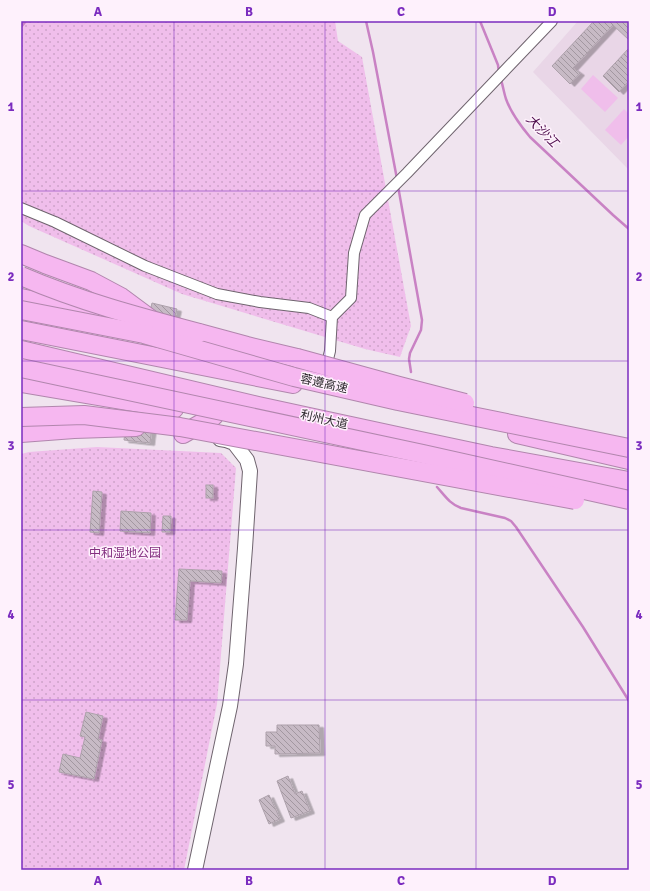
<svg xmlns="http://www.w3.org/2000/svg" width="650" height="891" font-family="Signika,'Noto Sans SC',sans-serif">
<defs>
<pattern id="park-dots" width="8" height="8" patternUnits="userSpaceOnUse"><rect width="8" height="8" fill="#f0beeb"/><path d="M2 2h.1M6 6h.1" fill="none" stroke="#cea3ca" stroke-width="1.8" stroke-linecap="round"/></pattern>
<pattern id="building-back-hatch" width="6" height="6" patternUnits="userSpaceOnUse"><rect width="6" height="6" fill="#c7bac5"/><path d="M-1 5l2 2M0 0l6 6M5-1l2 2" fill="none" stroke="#a297a0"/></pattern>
<filter id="shadow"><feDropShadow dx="4.5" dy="2.5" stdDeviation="0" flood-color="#0004"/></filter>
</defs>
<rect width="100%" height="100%" fill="#f0e4ef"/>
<!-- built -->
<path fill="#e9d6e7" d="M 578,21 L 629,21 L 629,170 L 533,72 Z"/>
<!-- grass -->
<g fill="#f0beeb">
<path d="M 593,75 L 618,98 L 605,112 L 581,89 Z"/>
<path d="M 624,109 L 629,114 L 629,136 L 621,145 L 605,130 Z"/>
</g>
<!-- park -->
<g fill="url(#park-dots)">
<path d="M 21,21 L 335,21 L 338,41 L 362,57 L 411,326 L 400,357 L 365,349 L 182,294 L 29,226 L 21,221 Z"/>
<path d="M 97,447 L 221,453 L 236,468 L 217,704 L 184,870 L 21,870 L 21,454 L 29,452 Z"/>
</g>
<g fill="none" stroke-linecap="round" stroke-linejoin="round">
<!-- stream -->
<g stroke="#c982c4" stroke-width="2.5">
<path d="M 366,21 L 373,52 L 397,179"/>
<path d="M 480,21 L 498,65 L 499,73"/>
<path d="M 21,27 L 26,21"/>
<path d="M 501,80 C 503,86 504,93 506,99 C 511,113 520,125 530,137 L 613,215 L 629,229"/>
<path d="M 398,186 L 422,320 L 421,330 L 410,353 L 409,359 L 411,372"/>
<path d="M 437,487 C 445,496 450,504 461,508 L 505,518 L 511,521 L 516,527 L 583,627 L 629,701"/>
</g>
</g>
<!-- building -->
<g fill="url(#building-back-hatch)" stroke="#ada1ab" filter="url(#shadow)">
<path d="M 594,21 L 627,21 L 629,23 L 629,40 L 613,25 L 573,68 L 580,73 L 570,84 L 552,66 Z"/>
<path d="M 629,48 L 629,81 L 619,92 L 603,76 Z"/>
<path d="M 152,303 L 177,309 L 167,350 L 142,344 Z"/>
<path d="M 129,398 L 155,402 L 150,443 L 124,440 Z"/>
<rect x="206" y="485" width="7" height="13"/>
<path d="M 93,491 L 102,492 L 99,533 L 90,532 Z"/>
<path d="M 121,511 L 151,513 L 150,533 L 120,531 Z"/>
<path d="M 163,516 L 171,516 L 170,532 L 162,532 Z"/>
<path d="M 179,569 L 222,571 L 221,583 L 190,581 L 187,620 L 175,620 Z"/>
<path d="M 86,712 L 103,716 L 98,739 L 102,740 L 94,779 L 59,772 L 63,754 L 80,758 L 85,737 L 80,736 Z"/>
<path d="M 277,725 L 319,725 L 320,753 L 275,754 L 275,746 L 266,746 L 266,732 L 277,732 Z"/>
<path d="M 288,776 L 295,794 L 302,791 L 310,811 L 291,818 L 277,781 Z"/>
<path d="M 269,795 L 280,819 L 269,824 L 259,800 Z"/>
</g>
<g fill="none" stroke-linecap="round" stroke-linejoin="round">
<defs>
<g id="street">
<path d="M 21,208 L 55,222 L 145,266 L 217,294 L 260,302 L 309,308 L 332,317"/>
<path d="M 325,371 L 330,351 L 332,317 L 351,298 L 354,253 L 365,215 L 407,173 L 552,21"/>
</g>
<path id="secondary" d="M 195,870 L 230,706 L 236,664 L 245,548 L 250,471 L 247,460 L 234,443 L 226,440 L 220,439"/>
<g id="highway">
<path d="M 21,254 L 45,264 L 91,281 L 121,297 L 152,320"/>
<path d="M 21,298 L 124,320"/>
<path d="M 21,330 L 293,384"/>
<path d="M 199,333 L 247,346 L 297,358"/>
<path d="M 21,350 L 258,406 L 411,439 L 491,456 L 629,481"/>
<path d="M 21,383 L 174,409"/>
<path d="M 21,433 L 74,429 L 136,427"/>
<path d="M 183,434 L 214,416"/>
<path d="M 517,434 L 629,460"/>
</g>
</defs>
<!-- street casing -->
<use href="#street" stroke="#6f646e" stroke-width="12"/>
<!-- secondary casing -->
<use href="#secondary" stroke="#6f646e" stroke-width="16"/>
<!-- highway casing -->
<use href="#highway" stroke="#b186ad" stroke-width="20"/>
<!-- street -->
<use href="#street" stroke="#fff" stroke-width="10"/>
<!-- secondary -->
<use href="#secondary" stroke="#fff" stroke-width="14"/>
<!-- highway -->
<use href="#highway" stroke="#f6b7f0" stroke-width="18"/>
<defs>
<g id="highway-bridge">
<path d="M 21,276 C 79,301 139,317 199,333"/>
<path d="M 21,310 L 144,334 L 294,377 L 398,401 L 629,448"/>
<path d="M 297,358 L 399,386 L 465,403"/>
<path d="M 21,368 L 423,454 L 629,500"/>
<path d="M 21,417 L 84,415 L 180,427 L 575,500"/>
</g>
</defs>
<!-- highway-bridge casing -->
<use href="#highway-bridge" stroke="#b186ad" stroke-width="20" stroke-linecap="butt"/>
<!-- highway-bridge -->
<use href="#highway-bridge" stroke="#f6b7f0" stroke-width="18"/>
</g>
<!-- grid -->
<path fill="none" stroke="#7b2cbf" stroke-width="1" stroke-opacity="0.55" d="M 174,21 L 174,870M 325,21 L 325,870M 476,21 L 476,870M 21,191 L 629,191M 21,361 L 629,361M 21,530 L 629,530M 21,700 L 629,700"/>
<g text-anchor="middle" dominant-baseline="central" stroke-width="3" stroke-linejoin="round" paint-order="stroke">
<!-- street labels -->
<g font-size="12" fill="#302b30" stroke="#fef1fc">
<text transform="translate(324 384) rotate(13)">蓉遵高速</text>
<text transform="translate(324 420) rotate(13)">利州大道</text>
</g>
<!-- park labels -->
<g font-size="12" fill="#842f80" stroke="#fef1fc">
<text x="125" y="553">中和湿地公园</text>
</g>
<!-- water labels -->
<g font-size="13" font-style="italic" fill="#4d0c4b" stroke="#fef1fc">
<text transform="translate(542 131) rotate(46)">大沙江</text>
</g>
</g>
<!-- border -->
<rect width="650" height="891" fill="none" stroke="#fef1fc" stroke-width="44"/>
<rect x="22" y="22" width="606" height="847" fill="none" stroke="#7b2cbf" stroke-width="1.5"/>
<g font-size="13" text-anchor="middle" font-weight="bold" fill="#7b2cbf">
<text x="98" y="16">A</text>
<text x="249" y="16">B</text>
<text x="401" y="16">C</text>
<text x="552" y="16">D</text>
<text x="11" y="111">1</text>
<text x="639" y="111">1</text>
<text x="11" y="281">2</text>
<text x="639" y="281">2</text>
<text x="11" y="450">3</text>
<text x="639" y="450">3</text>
<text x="11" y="619">4</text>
<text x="639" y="619">4</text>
<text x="11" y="789">5</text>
<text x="639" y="789">5</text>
<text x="98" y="885">A</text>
<text x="249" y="885">B</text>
<text x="401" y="885">C</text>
<text x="552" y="885">D</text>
</g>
</svg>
